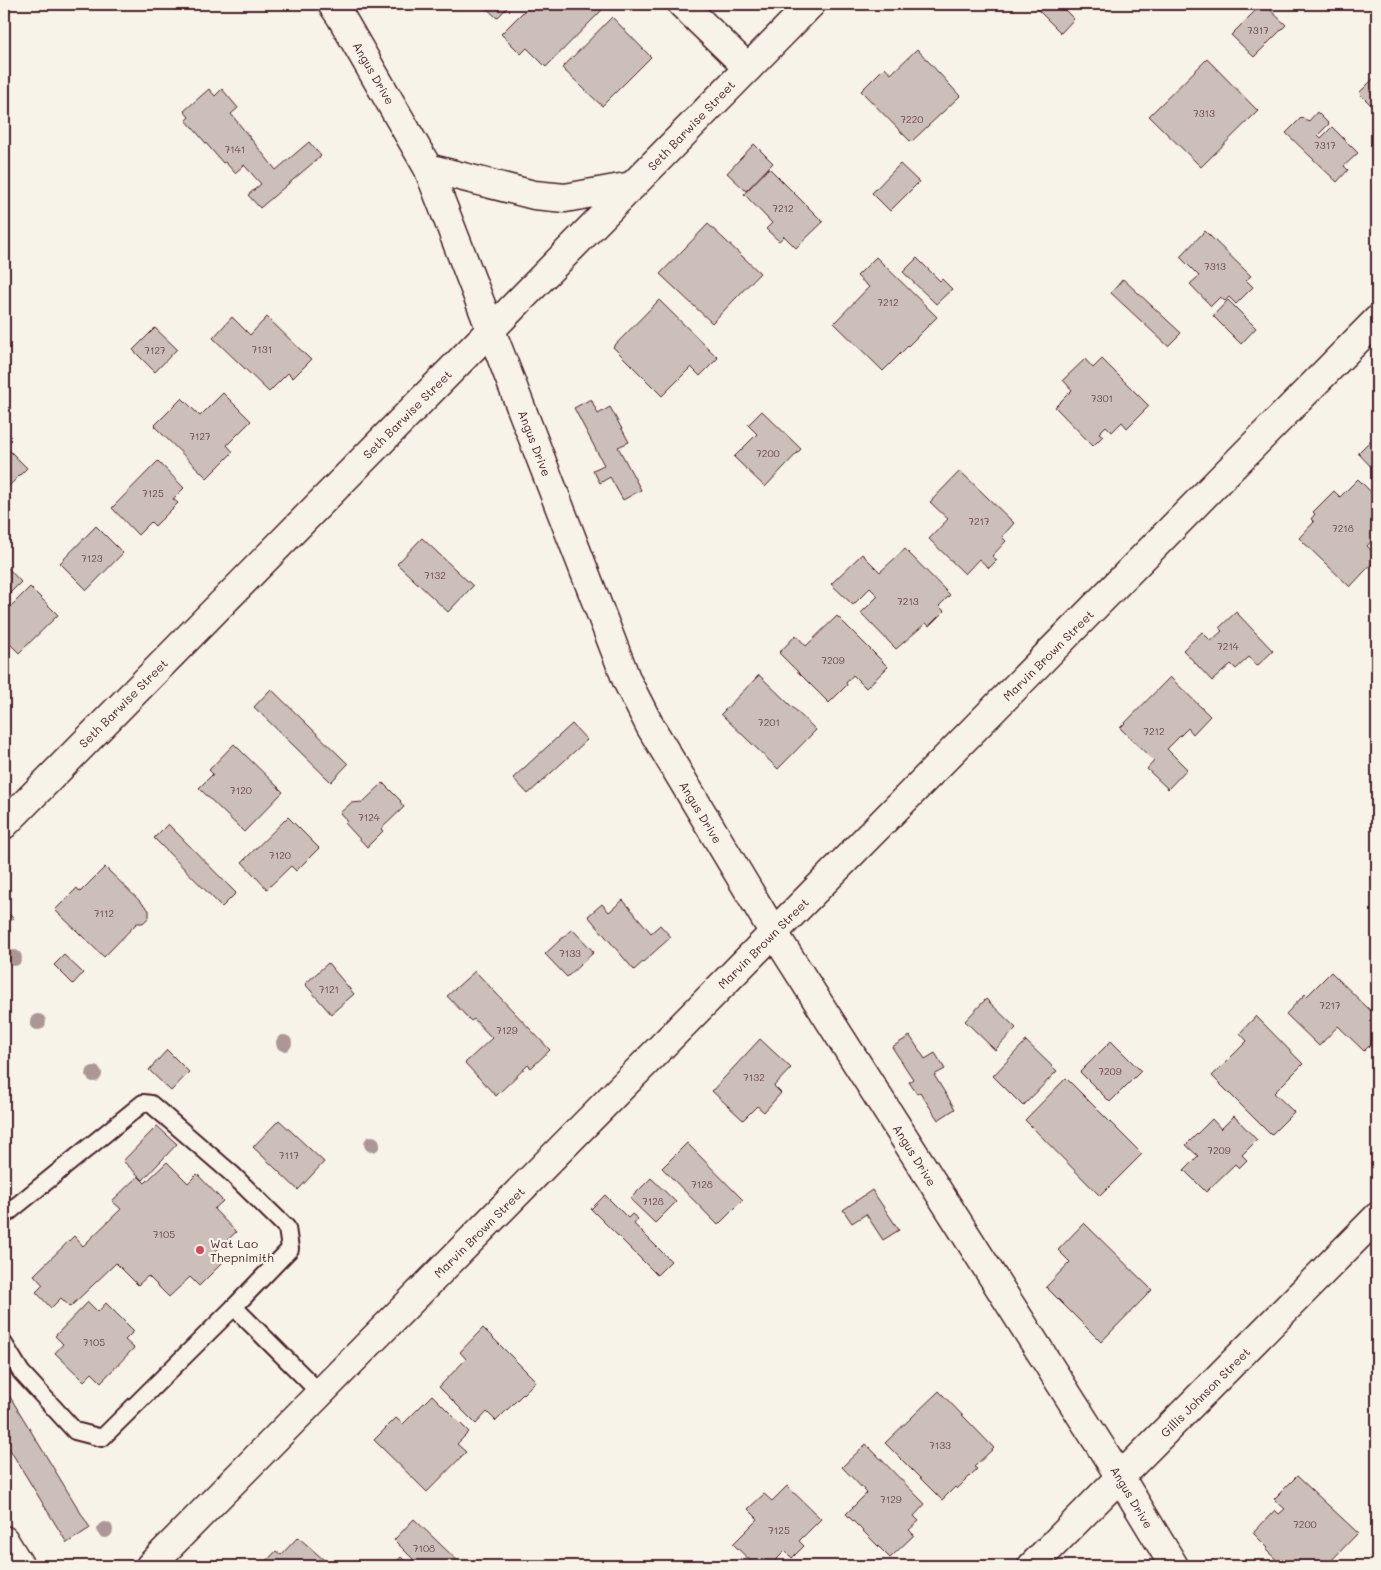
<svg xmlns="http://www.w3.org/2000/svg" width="1381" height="1570" font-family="Mali,sans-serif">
<rect width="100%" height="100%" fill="#f7f3e8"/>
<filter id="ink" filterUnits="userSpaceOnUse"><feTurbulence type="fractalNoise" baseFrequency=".02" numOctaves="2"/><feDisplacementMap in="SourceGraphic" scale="10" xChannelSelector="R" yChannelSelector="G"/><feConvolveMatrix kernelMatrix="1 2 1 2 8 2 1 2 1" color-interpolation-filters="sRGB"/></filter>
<g filter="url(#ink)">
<!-- building -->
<g fill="#ccbfb9" stroke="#4a1f2b">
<path d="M 482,4 L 511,4 L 497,18 Z"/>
<path d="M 531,4 L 596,4 L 602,10 L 546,67 L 527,48 L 521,54 L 501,34 Z"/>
<path d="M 1032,4 L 1059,4 L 1074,19 L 1061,33 Z"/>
<path d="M 1262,4 L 1264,4 L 1286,25 L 1254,57 L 1231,35 Z"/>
<path d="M 612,17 L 651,57 L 602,106 L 562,68 Z"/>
<path d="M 917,49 L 960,96 L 911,142 L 861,91 L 885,67 L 891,74 Z"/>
<path d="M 1207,59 L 1258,111 L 1201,167 L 1149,116 Z"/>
<path d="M 1377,75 L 1377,111 L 1359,93 Z"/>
<path d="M 209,89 L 215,96 L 222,89 L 238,108 L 231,114 L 276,170 L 309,142 L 321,156 L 260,208 L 248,195 L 261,184 L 244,165 L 235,173 L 225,162 L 223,163 L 186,120 L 189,117 L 184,111 Z"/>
<path d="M 1317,112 L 1329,124 L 1318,135 L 1321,138 L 1332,127 L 1358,153 L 1344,166 L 1348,170 L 1337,182 L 1286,133 L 1302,117 L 1308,122 Z"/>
<path d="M 754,144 L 773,163 L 746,191 L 727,173 Z"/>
<path d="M 900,164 L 919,182 L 890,211 L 872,193 Z"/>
<path d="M 769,168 L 823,222 L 796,248 L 784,236 L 779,241 L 766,229 L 772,223 L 744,194 Z"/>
<path d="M 708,224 L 760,273 L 712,323 L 660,274 Z"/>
<path d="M 1205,231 L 1251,276 L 1246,280 L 1253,287 L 1236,304 L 1229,297 L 1225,301 L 1220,297 L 1211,306 L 1190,284 L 1199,276 L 1180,257 Z"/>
<path d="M 876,257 L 937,317 L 883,371 L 834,323 L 869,287 L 857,276 Z"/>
<path d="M 917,258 L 940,281 L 942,279 L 952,289 L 936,304 L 903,272 Z"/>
<path d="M 1123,279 L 1181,333 L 1168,346 L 1111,293 Z"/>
<path d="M 659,300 L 718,358 L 700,376 L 691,367 L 662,396 L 613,347 Z"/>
<path d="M 1228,300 L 1256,328 L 1241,344 L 1213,316 Z"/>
<path d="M 232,317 L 250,335 L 267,317 L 311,360 L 293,378 L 288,373 L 269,392 L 213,338 Z"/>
<path d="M 155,328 L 177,349 L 155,372 L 133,350 Z"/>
<path d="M 1085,359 L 1093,368 L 1102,359 L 1149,406 L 1127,428 L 1122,422 L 1112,432 L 1106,426 L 1099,433 L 1103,436 L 1093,446 L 1055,407 L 1072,390 L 1063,380 Z"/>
<path d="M 223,393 L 251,421 L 227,445 L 233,452 L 207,478 L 154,426 L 182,398 L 200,416 Z"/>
<path d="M 591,399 L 598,414 L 610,407 L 629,442 L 618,447 L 641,490 L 623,500 L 610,477 L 600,483 L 593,470 L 604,465 L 574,408 Z"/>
<path d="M 762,411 L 801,449 L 765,487 L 734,457 L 757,434 L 748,425 Z"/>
<path d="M 1377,434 L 1377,473 L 1358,453 Z"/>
<path d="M 6,447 L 27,468 L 4,491 L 4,448 Z"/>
<path d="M 158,461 L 184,488 L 173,499 L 178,503 L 155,526 L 151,522 L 138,535 L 112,508 Z"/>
<path d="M 960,471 L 1014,523 L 1002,537 L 1006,541 L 992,556 L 997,560 L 989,568 L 979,559 L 965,574 L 929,539 L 948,519 L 930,502 Z"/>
<path d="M 1358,479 L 1377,498 L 1377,535 L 1367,546 L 1377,556 L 1377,558 L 1350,587 L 1299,538 L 1314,522 L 1311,519 L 1315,514 L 1313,512 L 1334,491 L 1340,497 Z"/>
<path d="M 96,526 L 123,553 L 87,590 L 60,563 Z"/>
<path d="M 422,538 L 473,586 L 448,612 L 397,564 Z"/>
<path d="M 905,549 L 950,595 L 939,606 L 944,611 L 929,626 L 926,623 L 896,649 L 861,613 L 878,596 L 870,588 L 853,605 L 831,584 L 862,554 L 880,572 Z"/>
<path d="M 4,564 L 21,582 L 4,599 Z"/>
<path d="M 30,587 L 58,615 L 19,653 L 4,638 L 4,613 Z"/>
<path d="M 1236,612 L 1273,651 L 1257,666 L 1249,657 L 1236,669 L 1231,664 L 1212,681 L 1183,650 L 1202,632 L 1211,641 L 1222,631 L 1219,628 Z"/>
<path d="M 837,616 L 888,667 L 866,688 L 853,675 L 846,683 L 847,685 L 829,703 L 779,653 L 796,635 L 806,646 Z"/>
<path d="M 759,675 L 816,730 L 778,769 L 721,714 Z"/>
<path d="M 1170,677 L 1210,716 L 1193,734 L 1188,728 L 1167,749 L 1187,769 L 1168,789 L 1147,769 L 1154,761 L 1120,728 Z"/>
<path d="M 271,689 L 348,764 L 331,782 L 254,707 Z"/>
<path d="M 572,724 L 587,740 L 528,794 L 513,778 Z"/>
<path d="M 234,744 L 283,792 L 244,832 L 199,788 L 213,774 L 209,770 Z"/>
<path d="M 383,783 L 401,801 L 400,802 L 404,807 L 381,829 L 383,831 L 367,847 L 345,823 L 347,821 L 340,813 L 351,803 L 363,802 Z"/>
<path d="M 288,817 L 319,848 L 296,871 L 291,866 L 267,889 L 242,862 Z"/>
<path d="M 168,824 L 236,893 L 222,907 L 154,838 Z"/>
<path d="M 105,867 L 149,910 L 149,917 L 143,923 L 137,923 L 104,957 L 55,910 L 77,888 L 80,892 Z"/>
<path d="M 623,900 L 651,933 L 660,925 L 671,937 L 634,970 L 588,916 L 602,904 L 609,912 Z"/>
<path d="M 4,909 L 13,918 L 4,928 Z"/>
<path d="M 572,929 L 594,952 L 567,977 L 545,954 Z"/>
<path d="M 64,955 L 83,973 L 73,984 L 54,965 Z"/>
<path d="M 328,963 L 354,994 L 331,1014 L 305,984 Z"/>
<path d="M 475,971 L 550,1050 L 531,1068 L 528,1065 L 496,1096 L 465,1063 L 492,1038 L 474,1019 L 471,1021 L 447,996 Z"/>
<path d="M 1331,972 L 1377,1017 L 1377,1038 L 1364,1051 L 1338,1026 L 1319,1046 L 1286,1014 L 1305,994 L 1307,996 Z"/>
<path d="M 986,999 L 1016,1028 L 995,1050 L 965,1021 Z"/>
<path d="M 1256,1016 L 1303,1064 L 1274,1093 L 1294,1112 L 1271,1135 L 1212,1076 L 1247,1041 L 1240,1033 Z"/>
<path d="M 910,1036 L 925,1059 L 935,1053 L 945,1069 L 934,1075 L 955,1109 L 938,1120 L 920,1092 L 917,1094 L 909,1082 L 913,1079 L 892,1047 Z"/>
<path d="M 760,1039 L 791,1068 L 774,1086 L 781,1093 L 764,1112 L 757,1106 L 743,1120 L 712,1091 Z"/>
<path d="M 1026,1041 L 1057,1071 L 1023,1106 L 993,1076 Z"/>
<path d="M 1111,1041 L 1141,1071 L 1110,1102 L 1080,1072 Z"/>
<path d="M 167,1050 L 189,1072 L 171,1091 L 149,1070 Z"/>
<path d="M 1066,1078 L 1142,1154 L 1100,1196 L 1025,1120 Z"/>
<path d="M 1234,1116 L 1257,1140 L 1242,1155 L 1247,1160 L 1239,1168 L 1235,1164 L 1206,1192 L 1184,1170 L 1198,1156 L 1186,1145 L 1212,1119 L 1221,1129 Z"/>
<path d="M 279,1120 L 324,1162 L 298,1190 L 253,1147 Z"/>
<path d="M 157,1126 L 177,1144 L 143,1180 L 123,1161 Z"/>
<path d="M 687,1143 L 743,1200 L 718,1225 L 662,1168 Z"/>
<path d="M 167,1162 L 188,1183 L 197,1174 L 223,1201 L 214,1209 L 236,1232 L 216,1251 L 225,1260 L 199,1286 L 190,1277 L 169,1297 L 148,1276 L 138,1285 L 116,1263 L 70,1307 L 61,1298 L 51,1308 L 36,1292 L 43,1285 L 34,1275 L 74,1236 L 83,1246 L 121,1209 L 112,1201 L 138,1176 L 145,1183 Z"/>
<path d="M 651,1178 L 676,1202 L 655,1223 L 630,1199 Z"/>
<path d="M 872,1190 L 899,1230 L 883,1240 L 866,1214 L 852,1223 L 843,1210 Z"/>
<path d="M 605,1195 L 628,1218 L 632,1214 L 638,1219 L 634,1224 L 671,1261 L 657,1275 L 591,1209 Z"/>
<path d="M 1084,1223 L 1152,1290 L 1101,1342 L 1046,1287 L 1070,1262 L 1058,1250 Z"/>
<path d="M 88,1302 L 98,1312 L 106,1303 L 134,1331 L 125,1340 L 134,1348 L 101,1382 L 92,1373 L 84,1381 L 55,1353 L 63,1344 L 55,1336 Z"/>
<path d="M 483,1328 L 536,1381 L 496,1421 L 487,1412 L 476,1424 L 439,1387 L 466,1359 L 460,1352 Z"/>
<path d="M 4,1387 L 90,1528 L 67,1543 L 4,1440 Z"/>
<path d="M 939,1391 L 994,1448 L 974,1467 L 977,1469 L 957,1489 L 955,1487 L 942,1500 L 885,1443 Z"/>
<path d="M 432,1395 L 469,1432 L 457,1444 L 466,1452 L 427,1492 L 374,1440 L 396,1418 L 403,1424 Z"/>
<path d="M 866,1444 L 925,1504 L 914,1516 L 919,1521 L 909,1530 L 914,1535 L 890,1558 L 846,1514 L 867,1493 L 842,1467 Z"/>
<path d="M 1297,1476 L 1358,1533 L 1326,1566 L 1283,1566 L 1266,1550 L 1268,1548 L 1253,1533 L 1275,1510 L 1279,1514 L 1285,1509 L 1274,1499 Z"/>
<path d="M 787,1486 L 821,1519 L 799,1541 L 804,1546 L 792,1558 L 785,1551 L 770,1566 L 756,1566 L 733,1544 L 758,1519 L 748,1509 L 764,1494 L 772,1501 Z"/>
<path d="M 414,1519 L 463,1566 L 392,1566 L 401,1557 L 408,1564 L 413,1559 L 394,1540 Z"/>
<path d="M 298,1537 L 324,1560 L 318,1566 L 262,1566 L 276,1551 L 281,1555 Z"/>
</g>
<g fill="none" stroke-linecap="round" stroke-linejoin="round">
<defs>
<g id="lane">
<path d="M 4,1216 L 143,1103 L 151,1104 L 232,1174 L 287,1228 L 290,1249 L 234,1307"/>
<path d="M 4,1344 L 21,1372 L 75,1431 L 102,1438 L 234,1307 L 320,1393"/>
</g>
<g id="street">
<path d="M 332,4 L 341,17 L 428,168 L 627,681 L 650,726 L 774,933 L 1120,1477 L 1174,1566"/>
<path d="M 682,4 L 748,68"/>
<path d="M 428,168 L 534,195 L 565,198 L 632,186"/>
<path d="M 4,825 L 811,4"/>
<path d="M 4,1540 L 20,1566"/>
<path d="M 150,1566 L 1377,320"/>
<path d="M 1032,1566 L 1377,1217"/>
</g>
</defs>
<!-- lane casing -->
<use href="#lane" stroke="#4a1f2b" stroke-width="20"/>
<!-- street casing -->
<use href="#street" stroke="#4a1f2b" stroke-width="31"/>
<!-- lane -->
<use href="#lane" stroke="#f7f3e8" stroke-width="16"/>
<!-- street -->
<use href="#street" stroke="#f7f3e8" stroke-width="28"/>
</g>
<!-- trees -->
<g fill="#ac9796">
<circle cx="14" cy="958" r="8"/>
<circle cx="38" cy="1022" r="8"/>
<circle cx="284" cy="1043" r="8"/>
<circle cx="94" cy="1074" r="8"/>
<circle cx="372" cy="1144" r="8"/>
<circle cx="105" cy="1530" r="8"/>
</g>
</g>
<!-- markers -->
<circle fill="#d1495b" stroke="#f7f3e8" stroke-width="2" cx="200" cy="1250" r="5"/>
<g text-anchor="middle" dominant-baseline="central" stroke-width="4.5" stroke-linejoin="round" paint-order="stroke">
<!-- number labels -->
<g font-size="10" fill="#6a474e">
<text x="1258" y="30">7317</text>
<text x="1204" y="113">7313</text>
<text x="912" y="119">7220</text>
<text x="1325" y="145">7317</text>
<text x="235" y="149">7141</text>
<text x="783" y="208">7212</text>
<text x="1215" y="266">7313</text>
<text x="888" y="302">7212</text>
<text x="262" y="349">7131</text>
<text x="155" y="350">7127</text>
<text x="1102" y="398">7301</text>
<text x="200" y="436">7127</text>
<text x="768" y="453">7200</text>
<text x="153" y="493">7125</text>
<text x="979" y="521">7217</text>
<text x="1343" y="528">7218</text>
<text x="92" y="558">7123</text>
<text x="435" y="575">7132</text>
<text x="908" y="601">7213</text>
<text x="1228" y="646">7214</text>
<text x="833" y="660">7209</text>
<text x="769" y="722">7201</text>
<text x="1154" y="731">7212</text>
<text x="241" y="790">7120</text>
<text x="369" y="817">7124</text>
<text x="280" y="855">7120</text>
<text x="104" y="913">7112</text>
<text x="570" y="953">7133</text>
<text x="329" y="989">7121</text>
<text x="1330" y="1005">7217</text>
<text x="507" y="1030">7129</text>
<text x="1110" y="1071">7209</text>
<text x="754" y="1077">7132</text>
<text x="1219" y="1150">7209</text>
<text x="289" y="1155">7117</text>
<text x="702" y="1184">7128</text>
<text x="653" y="1201">7128</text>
<text x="164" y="1234">7105</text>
<text x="94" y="1342">7105</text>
<text x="940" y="1445">7133</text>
<text x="891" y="1499">7129</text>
<text x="1305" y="1524">7200</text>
<text x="779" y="1530">7125</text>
<text x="424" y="1548">7108</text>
</g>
<!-- street labels -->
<g font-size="12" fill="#4a1f2b" stroke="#f7f3e8">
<text transform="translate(374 73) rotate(60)">Angus Drive</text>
<text transform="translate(691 125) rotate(-46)">Seth Barwise Street</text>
<text transform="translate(407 414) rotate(-45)">Seth Barwise Street</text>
<text transform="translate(535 443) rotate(69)">Angus Drive</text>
<text transform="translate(1048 655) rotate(-45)">Marvin Brown Street</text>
<text transform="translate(123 703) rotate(-45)">Seth Barwise Street</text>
<text transform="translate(701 812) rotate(59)">Angus Drive</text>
<text transform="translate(763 943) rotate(-45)">Marvin Brown Street</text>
<text transform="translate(915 1155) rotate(58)">Angus Drive</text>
<text transform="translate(479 1232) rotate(-45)">Marvin Brown Street</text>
<text transform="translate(1205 1392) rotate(-45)">Gillis Johnson Street</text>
<text transform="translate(1132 1497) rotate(59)">Angus Drive</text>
</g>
<!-- poi labels -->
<g font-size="12" fill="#4a1f2b" stroke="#f7f3e8" text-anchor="start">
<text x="210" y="1243">Wat Lao<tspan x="210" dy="14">Thepnimith</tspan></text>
</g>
</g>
<!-- margin -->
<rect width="1381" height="1570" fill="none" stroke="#f7f3e8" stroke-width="20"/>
<rect x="10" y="10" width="1361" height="1550" fill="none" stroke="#4a1f2b" stroke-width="2" filter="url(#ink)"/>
</svg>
